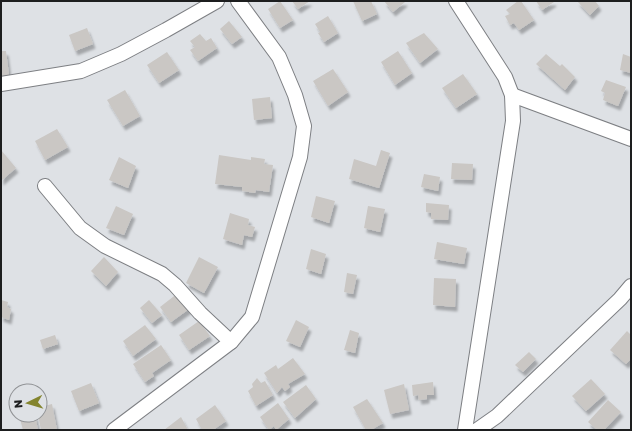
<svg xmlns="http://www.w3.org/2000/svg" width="632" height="431" font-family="'Golos Text',sans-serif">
<defs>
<filter id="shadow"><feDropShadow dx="2.5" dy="4.5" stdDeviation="1" flood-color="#0004"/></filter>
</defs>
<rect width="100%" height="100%" fill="#dee1e5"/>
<!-- building -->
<g fill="#cac7c4" filter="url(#shadow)">
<path d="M 280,1 L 293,20 L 280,28 L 268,9 Z"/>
<path d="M 292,1 L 310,1 L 298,9 Z"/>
<path d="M 353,1 L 371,1 L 377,14 L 362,21 Z"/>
<path d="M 384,1 L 405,1 L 405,2 L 393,12 Z"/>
<path d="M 518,1 L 521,1 L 534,20 L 519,30 L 514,23 L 510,25 L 505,16 L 510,14 L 506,10 Z"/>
<path d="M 536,1 L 554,1 L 554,2 L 542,10 Z"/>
<path d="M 577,1 L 595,1 L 599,6 L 590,15 Z"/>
<path d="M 328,16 L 338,33 L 324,42 L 318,33 L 320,32 L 315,24 Z"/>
<path d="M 229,21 L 242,37 L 232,44 L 220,29 Z"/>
<path d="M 87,28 L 93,44 L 75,51 L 69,35 Z"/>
<path d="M 424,33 L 438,49 L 420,63 L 406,43 Z"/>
<path d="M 200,34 L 206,41 L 211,38 L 217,48 L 198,61 L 190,50 L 195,47 L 190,41 Z"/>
<path d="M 1,51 L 6,51 L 9,75 L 1,77 Z"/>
<path d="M 398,51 L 412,73 L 395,85 L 381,62 Z"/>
<path d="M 167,52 L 179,70 L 159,83 L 147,65 Z"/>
<path d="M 546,54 L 560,66 L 562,64 L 575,77 L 565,90 L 536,64 Z"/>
<path d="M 623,54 L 631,57 L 631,73 L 620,70 Z"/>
<path d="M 333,69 L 348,92 L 328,106 L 313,81 Z"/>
<path d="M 463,74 L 477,94 L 456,108 L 442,88 Z"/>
<path d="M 606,80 L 626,87 L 618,106 L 603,100 L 605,93 L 601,91 Z"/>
<path d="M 125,90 L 140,116 L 123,126 L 107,100 Z"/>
<path d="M 270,97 L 272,118 L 254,120 L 252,99 Z"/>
<path d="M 57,129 L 68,147 L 45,160 L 35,141 Z"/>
<path d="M 1,150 L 16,168 L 1,181 Z"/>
<path d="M 381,150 L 390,153 L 379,188 L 349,179 L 354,159 L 376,166 Z"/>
<path d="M 219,155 L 251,160 L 251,157 L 265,159 L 264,164 L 273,165 L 269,192 L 256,190 L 255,193 L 242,191 L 242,187 L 215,184 Z"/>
<path d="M 119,157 L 136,166 L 128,188 L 109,180 Z"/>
<path d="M 452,163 L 473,164 L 472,180 L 451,179 Z"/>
<path d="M 424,174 L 440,177 L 438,191 L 421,187 Z"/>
<path d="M 316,196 L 335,201 L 329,223 L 311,217 Z"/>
<path d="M 426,203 L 449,205 L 448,220 L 431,219 L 431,213 L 426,212 Z"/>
<path d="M 116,206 L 133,214 L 124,235 L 106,228 Z"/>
<path d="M 368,206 L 385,209 L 380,232 L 364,228 Z"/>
<path d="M 230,213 L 249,219 L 248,225 L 255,227 L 252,237 L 244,235 L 242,245 L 223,239 Z"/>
<path d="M 437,242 L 467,248 L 464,264 L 434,259 Z"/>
<path d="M 311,249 L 326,254 L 321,274 L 306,269 Z"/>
<path d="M 104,257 L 118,272 L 106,286 L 91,271 Z"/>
<path d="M 199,257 L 218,267 L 204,293 L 186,283 Z"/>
<path d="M 347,273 L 357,275 L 353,294 L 344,292 Z"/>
<path d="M 434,278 L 456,279 L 455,307 L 433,305 Z"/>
<path d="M 178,293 L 189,309 L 171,322 L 160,307 Z"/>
<path d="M 1,300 L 8,302 L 7,307 L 11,309 L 9,320 L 1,317 Z"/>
<path d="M 149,300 L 162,315 L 152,323 L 140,308 Z"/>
<path d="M 296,320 L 309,327 L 300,347 L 286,341 Z"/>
<path d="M 199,321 L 210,336 L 189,350 L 179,335 Z"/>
<path d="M 145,325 L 156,339 L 133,356 L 123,341 Z"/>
<path d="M 350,330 L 359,333 L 355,353 L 344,350 Z"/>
<path d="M 627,331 L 631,335 L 631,359 L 626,364 L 610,350 Z"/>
<path d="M 55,335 L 58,344 L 43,349 L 40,340 Z"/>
<path d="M 161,345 L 171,360 L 152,373 L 154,376 L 145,382 L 133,364 Z"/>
<path d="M 529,352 L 536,359 L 523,372 L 515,365 Z"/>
<path d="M 293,358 L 305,374 L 288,384 L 290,387 L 285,391 L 282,387 L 277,393 L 264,373 L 276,365 L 278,369 Z"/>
<path d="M 257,378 L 261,383 L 265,381 L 273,395 L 256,406 L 248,391 L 253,387 L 252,384 Z"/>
<path d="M 591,379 L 605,394 L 586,411 L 572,396 Z"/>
<path d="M 433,382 L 434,395 L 427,395 L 427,399 L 419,400 L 418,395 L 413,396 L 412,385 Z"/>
<path d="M 91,383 L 99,403 L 79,411 L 71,391 Z"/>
<path d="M 404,384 L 409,410 L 390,414 L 384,390 Z"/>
<path d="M 306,385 L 316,399 L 295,418 L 283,402 Z"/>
<path d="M 367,399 L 383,423 L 371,430 L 366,430 L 353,407 Z"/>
<path d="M 608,400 L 621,412 L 604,430 L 597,430 L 588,422 Z"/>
<path d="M 278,403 L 289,419 L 276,430 L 274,426 L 269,430 L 260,417 Z"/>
<path d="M 52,404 L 57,430 L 41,430 L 38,415 L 40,415 L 40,407 Z"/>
<path d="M 215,405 L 226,421 L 213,430 L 202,430 L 196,419 Z"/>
<path d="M 19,415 L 35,415 L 38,430 L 23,430 Z"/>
<path d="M 181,417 L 188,430 L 164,430 Z"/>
</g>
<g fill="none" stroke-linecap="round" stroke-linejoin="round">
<defs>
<g id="minor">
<path d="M 456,1 L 505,77 L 512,95 L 513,121 L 465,430"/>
<path d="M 1,84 L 81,71 L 121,54 L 166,30 L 217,1"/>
<path d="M 512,95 L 631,139"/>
<path d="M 45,186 L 80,228 L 105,246 L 162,274 L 175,285 L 200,313 L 231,342"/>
<path d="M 114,430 L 231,342 L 252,317 L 300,157 L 304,126 L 295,95 L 279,57 L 238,1"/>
<path d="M 477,430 L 497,416 L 620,299 L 631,286"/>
</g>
</defs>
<!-- minor casing -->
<use href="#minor" stroke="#7d7f83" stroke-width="16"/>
<!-- minor -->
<use href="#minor" stroke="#fff" stroke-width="14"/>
</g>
<!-- border -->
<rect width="632" height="431" fill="none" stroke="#1d1e1f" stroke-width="4"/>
<!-- north arrow -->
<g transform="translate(28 403) rotate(265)"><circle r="19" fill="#dee1e5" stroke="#919396"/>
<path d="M0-3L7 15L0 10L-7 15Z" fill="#83842e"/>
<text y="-6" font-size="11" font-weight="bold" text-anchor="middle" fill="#1d1e1f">N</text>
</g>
</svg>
